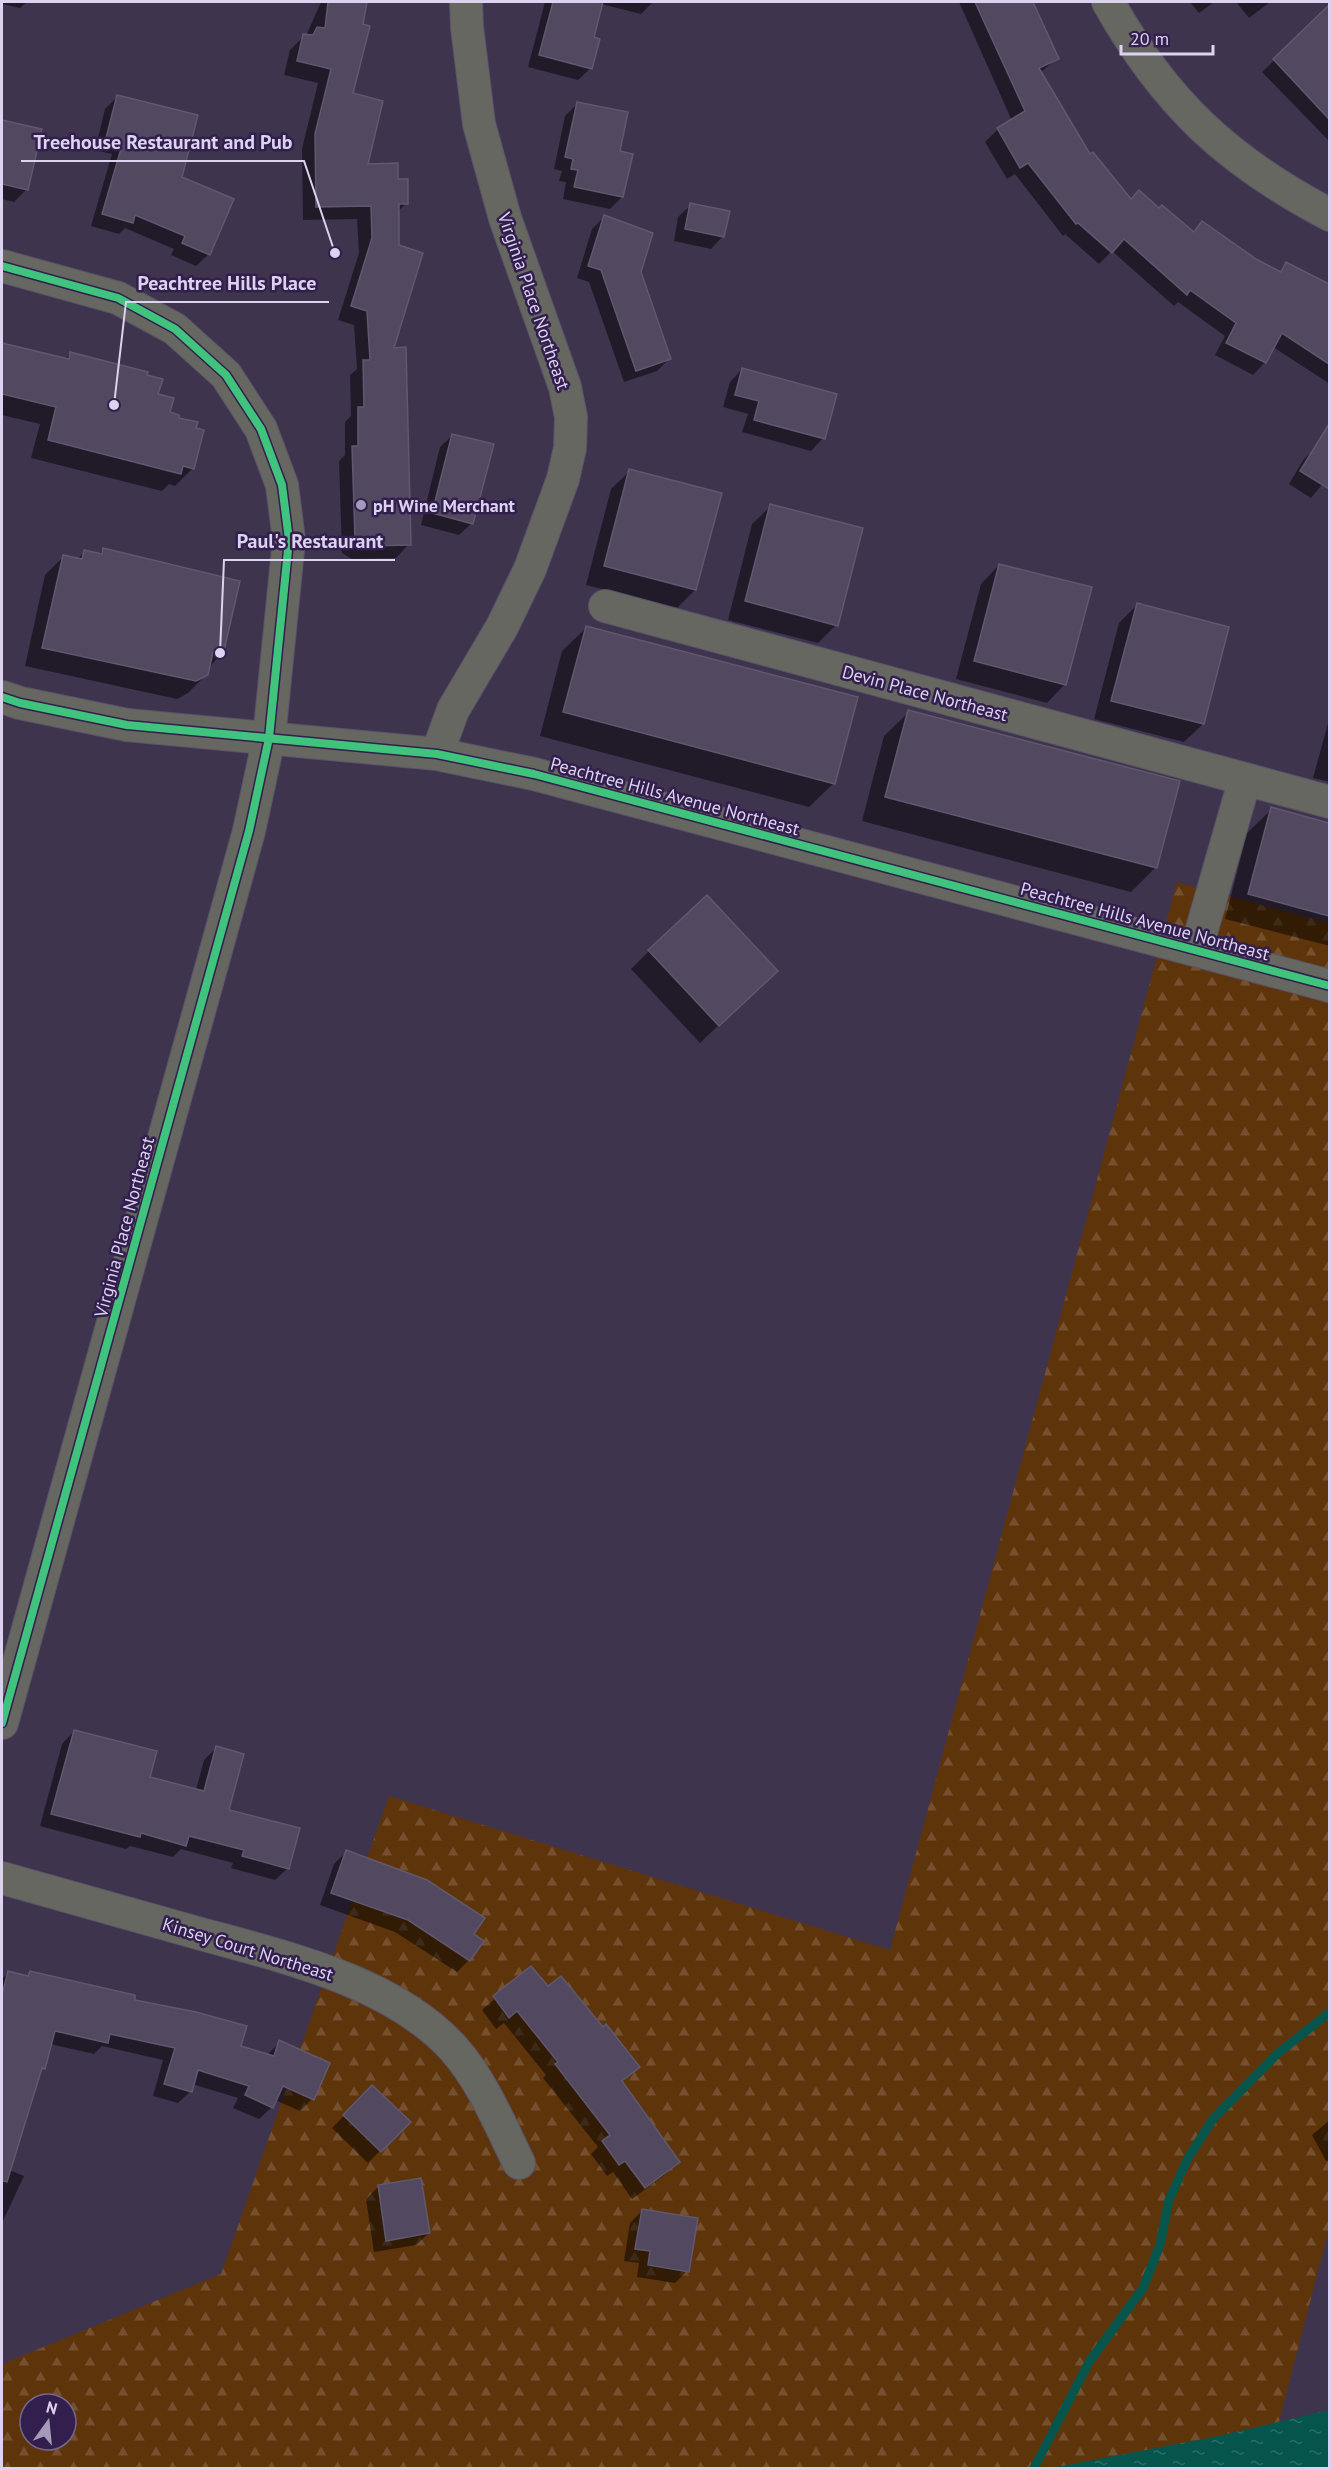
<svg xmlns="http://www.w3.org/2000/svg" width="1331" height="2470" font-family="'PT Sans',sans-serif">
<defs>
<pattern id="forest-firs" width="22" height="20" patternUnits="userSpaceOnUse" patternTransform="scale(1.5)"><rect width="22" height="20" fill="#5e340b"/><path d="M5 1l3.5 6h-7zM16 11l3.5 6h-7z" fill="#75502f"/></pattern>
<pattern id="water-ripples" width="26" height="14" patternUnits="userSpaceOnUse" patternTransform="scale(1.5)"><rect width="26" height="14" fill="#06554d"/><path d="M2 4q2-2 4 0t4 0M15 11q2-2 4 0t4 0" fill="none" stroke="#2a6d67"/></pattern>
</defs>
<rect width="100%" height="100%" fill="#3e344e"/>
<!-- forest -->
<path fill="url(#forest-firs)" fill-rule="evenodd" d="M 1177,882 L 1329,923 L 1330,2225 L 1267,2468 L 2,2468 L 2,2364 L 221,2274 L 389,1796 L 890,1950 ZM 30,2404 L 66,2404 L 66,2440 L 30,2440 Z"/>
<!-- water -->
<path fill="url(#water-ripples)" d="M 1329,2410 L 1329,2468 L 1051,2468 L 1214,2437 Z"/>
<!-- shadow -->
<g fill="#0007">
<path d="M 2,2 L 27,2 L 20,8 L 2,4 Z"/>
<path d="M 321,2 L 366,2 L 351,95 L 366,165 L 397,180 L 407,203 L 397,212 L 392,349 L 409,544 L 396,558 L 352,559 L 342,553 L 339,461 L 345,455 L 345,422 L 351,416 L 350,375 L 357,369 L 354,325 L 338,320 L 359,253 L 357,219 L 303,220 L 302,149 L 318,83 L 284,75 L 290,50 L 304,36 L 306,36 Z"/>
<path d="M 545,2 L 653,2 L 641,14 L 601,4 L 592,38 L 591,68 L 578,80 L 528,67 Z"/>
<path d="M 959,2 L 1028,2 L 1057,58 L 1040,73 L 1090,156 L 1130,201 L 1159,209 L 1192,233 L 1202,223 L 1330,313 L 1330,384 L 1273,347 L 1265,362 L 1253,375 L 1215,355 L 1225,336 L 1178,302 L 1174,306 L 1112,251 L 1099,264 L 1065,234 L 1063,236 L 1015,174 L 1007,179 L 985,142 L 998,129 L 1012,121 Z"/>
<path d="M 1190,2 L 1214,2 L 1199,13 Z"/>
<path d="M 1236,2 L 1270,2 L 1249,18 Z"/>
<path d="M 1330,7 L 1330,142 L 1262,72 Z"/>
<path d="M 117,97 L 181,178 L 209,254 L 196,266 L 171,255 L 174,249 L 125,228 L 119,234 L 91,226 L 112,154 L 95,150 L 105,109 Z"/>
<path d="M 577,104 L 619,152 L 622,197 L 610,209 L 563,199 L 566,182 L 559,181 L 562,171 L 554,169 L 565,116 Z"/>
<path d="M 2,122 L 40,131 L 27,189 L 14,202 L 2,199 Z"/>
<path d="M 691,205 L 723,236 L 711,249 L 674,241 L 678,217 Z"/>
<path d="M 604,217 L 640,272 L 670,358 L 657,371 L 624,382 L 589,282 L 577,278 L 592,229 Z"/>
<path d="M 2,344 L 65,359 L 71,353 L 156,396 L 168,413 L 193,468 L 175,486 L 169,484 L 162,491 L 31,458 L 40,424 L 2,415 Z"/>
<path d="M 742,369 L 823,438 L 811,451 L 742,432 L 748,414 L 723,407 L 730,382 Z"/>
<path d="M 453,435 L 472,523 L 459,535 L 421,525 L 440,447 Z"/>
<path d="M 1317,447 L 1330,455 L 1330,475 L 1311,498 L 1289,484 L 1304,459 Z"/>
<path d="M 630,471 L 695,590 L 677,608 L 586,585 L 611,489 Z"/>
<path d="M 771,506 L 836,625 L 818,643 L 728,620 L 752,524 Z"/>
<path d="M 103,550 L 222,654 L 208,668 L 207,674 L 188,693 L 177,699 L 25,666 L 45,575 L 63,557 L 77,560 L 84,552 L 98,555 Z"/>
<path d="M 999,565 L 1065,684 L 1047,703 L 956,679 L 981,584 Z"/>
<path d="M 1137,605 L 1203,724 L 1184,742 L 1094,719 L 1119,623 Z"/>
<path d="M 587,627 L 834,783 L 809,807 L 540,736 L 562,651 Z"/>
<path d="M 909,712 L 1178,782 L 1155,868 L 1131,892 L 862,821 L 884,736 Z"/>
<path d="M 1330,716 L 1330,782 L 1313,778 Z"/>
<path d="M 1272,809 L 1330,824 L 1330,946 L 1225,919 L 1247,833 Z"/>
<path d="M 649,951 L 757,989 L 700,1043 L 631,969 Z"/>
<path d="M 74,1731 L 148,1778 L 196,1790 L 204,1760 L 216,1748 L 227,1811 L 288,1868 L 275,1880 L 231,1868 L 233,1863 L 181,1849 L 173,1857 L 130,1846 L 126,1849 L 40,1826 L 62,1744 Z"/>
<path d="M 346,1852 L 482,1941 L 469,1960 L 457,1972 L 395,1932 L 320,1905 L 334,1864 Z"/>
<path d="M 530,1968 L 547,1988 L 603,2029 L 638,2067 L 622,2082 L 678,2161 L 666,2174 L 632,2199 L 613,2172 L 607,2176 L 591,2154 L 598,2147 L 543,2078 L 546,2075 L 504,2023 L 496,2029 L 482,2010 Z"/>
<path d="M 30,1972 L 133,2001 L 240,2047 L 267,2055 L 280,2042 L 312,2099 L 300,2111 L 275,2100 L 272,2107 L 259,2119 L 233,2108 L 238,2098 L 192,2084 L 191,2091 L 178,2103 L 153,2096 L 163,2060 L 102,2046 L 94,2054 L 50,2044 L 9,2170 L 24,2176 L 2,2223 L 2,1979 L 8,1973 L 25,1977 Z"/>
<path d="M 372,2087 L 408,2122 L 368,2163 L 332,2128 Z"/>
<path d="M 1330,2120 L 1330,2160 L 1326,2161 L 1312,2135 Z"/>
<path d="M 378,2187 L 429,2233 L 416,2245 L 374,2252 L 366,2199 Z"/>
<path d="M 642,2211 L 687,2271 L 675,2283 L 637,2277 L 639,2263 L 624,2261 L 630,2223 Z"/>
</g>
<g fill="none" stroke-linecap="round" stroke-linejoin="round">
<!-- stream -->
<path stroke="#06554d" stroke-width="9" d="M 1034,2468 L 1089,2362 L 1143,2288 L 1160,2245 L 1169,2200 L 1188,2158 L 1213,2119 L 1277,2054 L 1330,2012"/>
</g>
<!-- building -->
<g fill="#524960" stroke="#60586e" stroke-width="1.5">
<path d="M 328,2 L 367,2 L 363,24 L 370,26 L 353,93 L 383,101 L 368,164 L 398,163 L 398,179 L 408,179 L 408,204 L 399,204 L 399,245 L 423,253 L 394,348 L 406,347 L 411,545 L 366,546 L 355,539 L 352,446 L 358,446 L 358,407 L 364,407 L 363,360 L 370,360 L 367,311 L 351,306 L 372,238 L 371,206 L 316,207 L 315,134 L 331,69 L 297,61 L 303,34 L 313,35 L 317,27 L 325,28 Z"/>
<path d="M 553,2 L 603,2 L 594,37 L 600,39 L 592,69 L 539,55 Z"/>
<path d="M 975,2 L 1033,2 L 1059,59 L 1039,68 L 1090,154 L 1093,152 L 1131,199 L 1139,190 L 1159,208 L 1162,205 L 1194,232 L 1202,221 L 1256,259 L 1281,272 L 1286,262 L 1329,284 L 1329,364 L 1282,333 L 1266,363 L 1226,343 L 1236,323 L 1190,290 L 1187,295 L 1124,239 L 1112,253 L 1078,223 L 1076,224 L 1028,163 L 1020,168 L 997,128 L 1025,111 Z"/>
<path d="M 1329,5 L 1329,119 L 1273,59 Z"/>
<path d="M 117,95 L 198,115 L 182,177 L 234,199 L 210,255 L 182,243 L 185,236 L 135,215 L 133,223 L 102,214 L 123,142 L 106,138 Z"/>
<path d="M 577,102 L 628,112 L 620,151 L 633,154 L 623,197 L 574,187 L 578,170 L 571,169 L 573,159 L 565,157 Z"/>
<path d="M 2,120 L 42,129 L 28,190 L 2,184 Z"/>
<path d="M 690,203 L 730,211 L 724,237 L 685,229 Z"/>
<path d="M 604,215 L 653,233 L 641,272 L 671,359 L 636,371 L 601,270 L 588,266 Z"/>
<path d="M 2,343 L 69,359 L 70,352 L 148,372 L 147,375 L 163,379 L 158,394 L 174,398 L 170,412 L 179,415 L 179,418 L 198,422 L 196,428 L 204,430 L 194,469 L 183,466 L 181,474 L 48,440 L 56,407 L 2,394 Z"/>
<path d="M 742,368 L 837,394 L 825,439 L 754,420 L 759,401 L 735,395 Z"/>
<path d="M 1329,424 L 1329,489 L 1300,471 Z"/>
<path d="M 452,434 L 494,444 L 473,524 L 432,513 Z"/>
<path d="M 629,469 L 722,493 L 696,590 L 604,566 Z"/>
<path d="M 770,504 L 863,528 L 838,626 L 745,601 Z"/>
<path d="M 103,548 L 240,581 L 223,655 L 213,652 L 208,675 L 196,681 L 42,648 L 63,555 L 82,559 L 84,550 L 102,554 Z"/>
<path d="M 999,564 L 1092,587 L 1066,685 L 974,661 Z"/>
<path d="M 1137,603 L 1229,627 L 1204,724 L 1111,701 Z"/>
<path d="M 586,626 L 858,697 L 835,784 L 563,712 Z"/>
<path d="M 908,710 L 1180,781 L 1157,868 L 885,797 Z"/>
<path d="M 1271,807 L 1329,823 L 1329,916 L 1248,894 Z"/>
<path d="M 707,895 L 778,971 L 719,1026 L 648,950 Z"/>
<path d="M 74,1730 L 157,1751 L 150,1777 L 204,1791 L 216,1746 L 244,1754 L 229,1810 L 300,1828 L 289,1869 L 242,1856 L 244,1850 L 189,1836 L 186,1846 L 141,1833 L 140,1837 L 51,1814 Z"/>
<path d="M 346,1850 L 427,1880 L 485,1918 L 474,1934 L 484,1941 L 470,1961 L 408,1920 L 331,1893 Z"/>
<path d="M 531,1966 L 548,1986 L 561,1976 L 603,2027 L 606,2024 L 640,2067 L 622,2081 L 680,2162 L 645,2188 L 625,2161 L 619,2165 L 602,2141 L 610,2135 L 555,2064 L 558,2062 L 517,2011 L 509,2018 L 493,1996 Z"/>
<path d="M 8,1971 L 28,1976 L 30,1971 L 135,1995 L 135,2000 L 196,2012 L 247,2026 L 241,2046 L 274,2056 L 279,2040 L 330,2063 L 314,2100 L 283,2086 L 273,2108 L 245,2095 L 249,2086 L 198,2070 L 192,2092 L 164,2084 L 175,2048 L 110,2034 L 108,2043 L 55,2031 L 45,2069 L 42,2068 L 7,2182 L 2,2181 L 2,1995 Z"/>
<path d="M 372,2085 L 411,2122 L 381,2152 L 343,2115 Z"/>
<path d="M 421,2178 L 430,2233 L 386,2241 L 378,2185 Z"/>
<path d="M 642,2209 L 698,2218 L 689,2272 L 648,2265 L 650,2251 L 635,2249 Z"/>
</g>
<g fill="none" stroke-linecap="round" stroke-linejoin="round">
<defs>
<g id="minor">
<path d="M 1108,2 C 1165,103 1227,161 1330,215"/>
<path d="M 2,266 L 118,298 L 175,329 L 226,375 L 261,429 L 282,485 L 289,540 L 269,738 L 249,831 L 2,1723"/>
<path d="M 605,606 L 1330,802"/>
<path d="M 2,697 L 20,703 L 127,725 L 437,754 L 534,774 L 1330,986"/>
<path d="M 437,754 L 453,710 L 502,627 L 530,569 L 563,479 L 570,448 L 571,417 L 565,387 L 505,218 L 479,124 L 467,27 L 466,2"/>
<path d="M 1196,950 L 1245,779"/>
<path d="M 2,1878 C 66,1896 130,1914 194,1932 C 280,1956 392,1980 454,2049 C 483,2082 500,2125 519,2163"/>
</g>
</defs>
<!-- minor casing -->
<use href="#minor" stroke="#5b5269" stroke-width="34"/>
<!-- minor -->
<use href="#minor" stroke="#656760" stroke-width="32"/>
<defs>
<g id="cycleway">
<path d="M 2,266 L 118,298 L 175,329 L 226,375 L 261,429 L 282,485 L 289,540 L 269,738 L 249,831 L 2,1723"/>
<path d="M 2,697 L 20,703 L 127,725 L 437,754 L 534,774 L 1330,986"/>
</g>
</defs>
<!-- cycleway casing -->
<use href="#cycleway" stroke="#321f4d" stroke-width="11"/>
<!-- cycleway -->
<use href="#cycleway" stroke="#40c37c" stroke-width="8"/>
</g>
<!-- markers -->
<circle fill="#a59bb8" stroke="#321f4d" stroke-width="2" cx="361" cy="505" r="6"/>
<g text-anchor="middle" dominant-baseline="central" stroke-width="5" stroke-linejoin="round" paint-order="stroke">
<!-- street labels -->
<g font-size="18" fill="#ddd3f1" stroke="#321f4d">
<text transform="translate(534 301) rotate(71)">Virginia Place Northeast</text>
<text transform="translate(925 693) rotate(15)">Devin Place Northeast</text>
<text transform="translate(675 796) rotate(15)">Peachtree Hills Avenue Northeast</text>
<text transform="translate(1145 921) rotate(15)">Peachtree Hills Avenue Northeast</text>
<text transform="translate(124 1227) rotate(-75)">Virginia Place Northeast</text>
<text transform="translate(248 1949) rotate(17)">Kinsey Court Northeast</text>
</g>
<!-- poi labels -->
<g font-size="18" font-weight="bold" fill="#ddd3f1" stroke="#321f4d" text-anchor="start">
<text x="373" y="505">pH Wine Merchant</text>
</g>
</g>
<!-- callouts -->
<path fill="none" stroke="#ddd3f1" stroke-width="2" d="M335 253L304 161H21M114 405L126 302H329M220 653L224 560H395"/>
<g fill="#ddd3f1" stroke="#321f4d" stroke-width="2">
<circle cx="335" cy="253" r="6"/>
<circle cx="114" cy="405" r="6"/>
<circle cx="220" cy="653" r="6"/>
</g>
<g font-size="20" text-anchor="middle" font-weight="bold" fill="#ddd3f1" stroke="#321f4d" stroke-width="5" stroke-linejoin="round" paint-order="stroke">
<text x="163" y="149">Treehouse Restaurant and Pub</text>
<text x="227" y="290">Peachtree Hills Place</text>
<text x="310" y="548">Paul's Restaurant</text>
</g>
<!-- border -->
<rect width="1331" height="2470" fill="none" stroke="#ddd3f1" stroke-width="6"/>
<!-- north arrow -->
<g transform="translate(48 2422) rotate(15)"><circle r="28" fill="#321f4d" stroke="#76678f" stroke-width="1.5"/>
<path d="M0-4.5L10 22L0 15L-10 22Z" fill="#a59bb8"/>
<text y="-9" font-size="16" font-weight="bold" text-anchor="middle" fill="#ddd3f1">N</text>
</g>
<!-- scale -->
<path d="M1121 45v9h92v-9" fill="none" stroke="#ddd3f1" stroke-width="3"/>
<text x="1130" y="45" font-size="18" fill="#ddd3f1" stroke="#321f4d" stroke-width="4.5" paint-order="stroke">20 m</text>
</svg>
